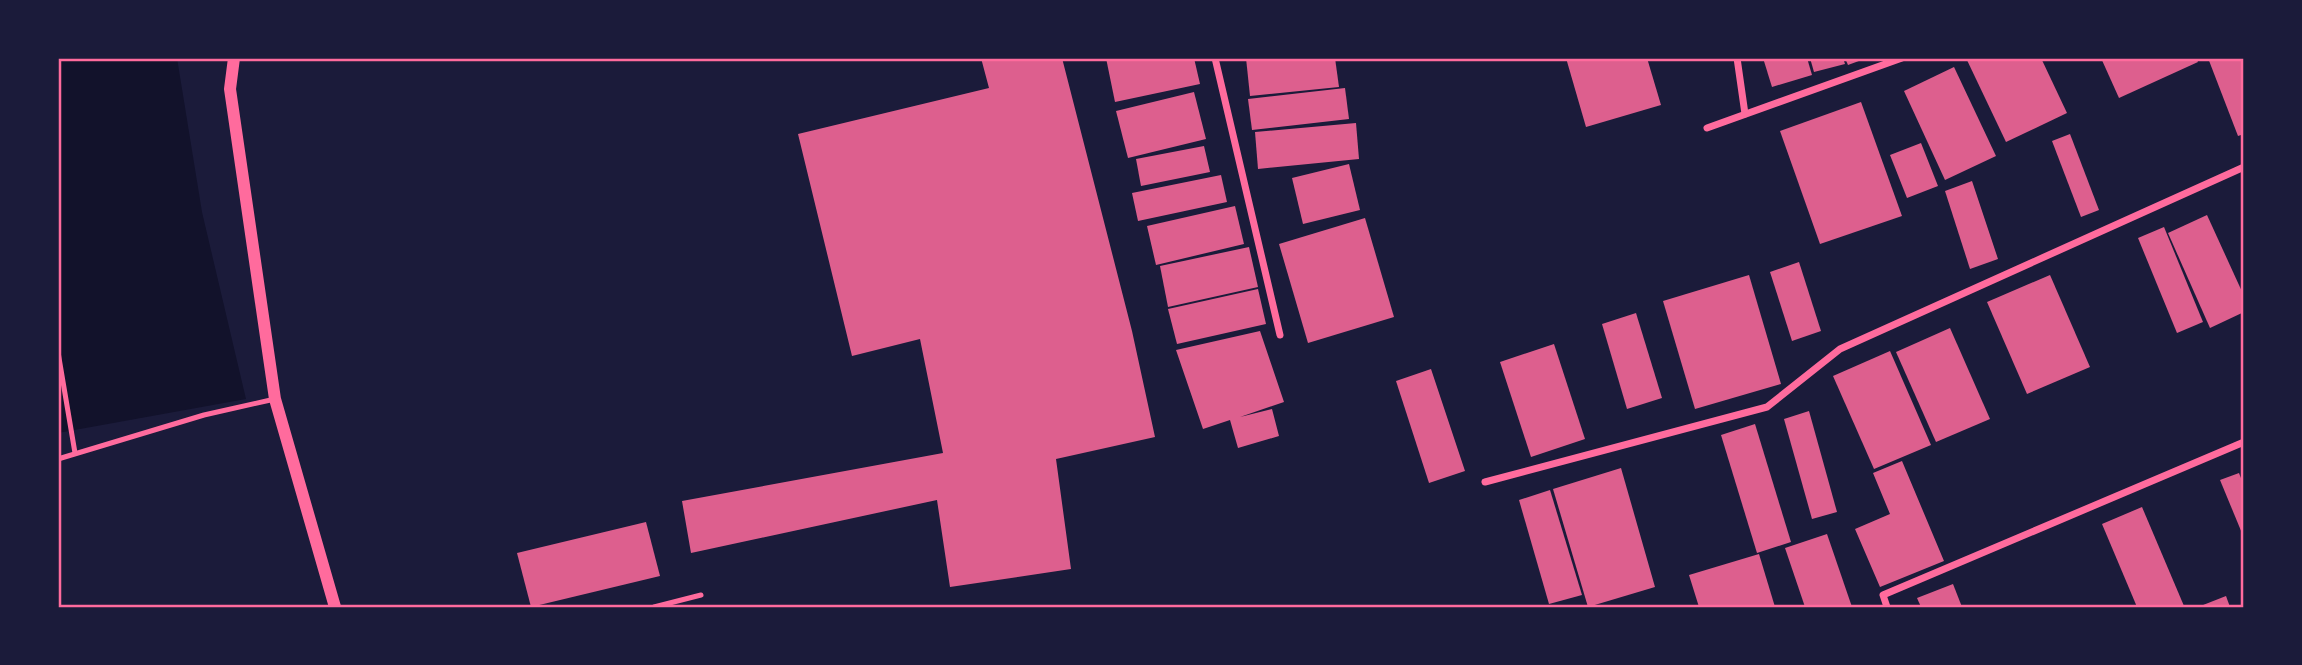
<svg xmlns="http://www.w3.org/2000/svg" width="2302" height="665" font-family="'Work Sans',sans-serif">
<rect width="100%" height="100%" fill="#1b1b3a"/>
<!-- water -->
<path fill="#12122b" d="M 58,58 L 177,58 L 202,212 L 246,399 L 58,433 Z"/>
<!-- building -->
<g fill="#dd5f8e">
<path d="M 981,58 L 1062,58 L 1132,331 L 1155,437 L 1056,459 L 1071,569 L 950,587 L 937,500 L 691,553 L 682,501 L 943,453 L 920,339 L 852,356 L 798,134 L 989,88 Z"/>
<path d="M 1106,58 L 1194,58 L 1200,84 L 1115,102 Z"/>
<path d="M 1246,58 L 1335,58 L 1339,87 L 1250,96 Z"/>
<path d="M 1566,58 L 1647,58 L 1661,105 L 1586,127 Z"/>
<path d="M 1763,58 L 1807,58 L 1812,75 L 1772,87 Z"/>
<path d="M 1810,58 L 1843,58 L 1845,64 L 1814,72 Z"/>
<path d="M 1845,58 L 1867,58 L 1848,65 Z"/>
<path d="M 1966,58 L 2041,58 L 2067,113 L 2006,142 Z"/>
<path d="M 2101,58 L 2196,58 L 2198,62 L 2119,98 Z"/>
<path d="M 2208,58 L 2244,58 L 2244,134 L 2238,136 Z"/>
<path d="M 1954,67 L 1996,156 L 1945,180 L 1904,91 Z"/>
<path d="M 1345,88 L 1349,119 L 1252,130 L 1248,99 Z"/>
<path d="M 1194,92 L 1206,139 L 1128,158 L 1116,111 Z"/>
<path d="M 1861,102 L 1902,216 L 1820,244 L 1780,131 Z"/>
<path d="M 1356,123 L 1359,159 L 1258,169 L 1255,132 Z"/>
<path d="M 2070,134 L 2099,210 L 2081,217 L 2052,141 Z"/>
<path d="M 1921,143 L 1938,186 L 1907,198 L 1890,155 Z"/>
<path d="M 1204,146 L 1210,172 L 1141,186 L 1136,159 Z"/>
<path d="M 1349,164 L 1360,210 L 1303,224 L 1292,178 Z"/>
<path d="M 1221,175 L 1227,202 L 1138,221 L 1132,193 Z"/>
<path d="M 1972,181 L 1998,259 L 1970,269 L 1945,191 Z"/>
<path d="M 1235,206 L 1244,244 L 1156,265 L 1147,226 Z"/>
<path d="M 2207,215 L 2244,296 L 2244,312 L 2210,328 L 2168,233 Z"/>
<path d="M 1365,218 L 1394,317 L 1308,343 L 1279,244 Z"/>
<path d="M 2164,227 L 2203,322 L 2177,333 L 2138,238 Z"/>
<path d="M 1249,247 L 1258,287 L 1168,307 L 1160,266 Z"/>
<path d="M 1799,262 L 1821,331 L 1792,341 L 1770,272 Z"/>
<path d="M 1749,275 L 1781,384 L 1695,409 L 1663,301 Z"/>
<path d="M 2050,275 L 2090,367 L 2027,394 L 1987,302 Z"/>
<path d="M 1258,289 L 1266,324 L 1177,344 L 1168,309 Z"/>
<path d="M 1636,313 L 1662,398 L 1627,409 L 1602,324 Z"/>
<path d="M 1950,328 L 1990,419 L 1936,442 L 1896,352 Z"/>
<path d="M 1260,331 L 1284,402 L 1240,417 L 1272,409 L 1279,436 L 1238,448 L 1230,420 L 1203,429 L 1176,350 Z"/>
<path d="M 1554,344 L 1585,439 L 1531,457 L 1500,362 Z"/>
<path d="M 1890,351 L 1931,445 L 1874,469 L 1833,376 Z"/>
<path d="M 1431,369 L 1465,471 L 1429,483 L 1396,381 Z"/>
<path d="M 1809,411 L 1837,512 L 1812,519 L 1784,419 Z"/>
<path d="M 1755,424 L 1791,542 L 1757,553 L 1721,435 Z"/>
<path d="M 1902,461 L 1944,561 L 1880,587 L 1855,529 L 1890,514 L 1873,473 Z"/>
<path d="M 1621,468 L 1655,587 L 1588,607 L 1553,489 Z"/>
<path d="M 2239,473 L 2244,486 L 2244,538 L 2220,480 Z"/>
<path d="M 1550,490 L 1582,595 L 1549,604 L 1519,500 Z"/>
<path d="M 2142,507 L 2184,606 L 2181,607 L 2137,607 L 2102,524 Z"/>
<path d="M 646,522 L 660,576 L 531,607 L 517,553 Z"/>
<path d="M 1827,534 L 1852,607 L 1805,607 L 1785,548 Z"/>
<path d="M 1759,554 L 1775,607 L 1699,607 L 1689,575 Z"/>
<path d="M 1953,584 L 1962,607 L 1921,607 L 1917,598 Z"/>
<path d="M 2226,596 L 2230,607 L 2198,607 Z"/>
</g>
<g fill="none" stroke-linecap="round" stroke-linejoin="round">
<!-- service -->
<g stroke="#ff6b9d" stroke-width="5">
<path d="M 58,352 L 75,453"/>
<path d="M 58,459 L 204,415 L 275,399"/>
<path d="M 654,607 L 701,595"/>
</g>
<!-- minor -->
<g stroke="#ff6b9d" stroke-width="7">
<path d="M 1215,58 L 1280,335"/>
<path d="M 1737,58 L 1745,114"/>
<path d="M 1707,128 L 1902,58"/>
<path d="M 1485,482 L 1767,407 L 1840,349 L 2244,167"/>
<path d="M 1887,607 L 1883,595 L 2244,442"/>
</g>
<!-- tertiary -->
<path stroke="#ff6b9d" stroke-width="12" d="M 234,58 L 230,89 L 275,399 L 335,607"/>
</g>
<!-- border -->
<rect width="2302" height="665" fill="none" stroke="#1b1b3a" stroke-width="119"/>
<rect x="60" y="60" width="2182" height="546" fill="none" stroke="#ff6b9d" stroke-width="2.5"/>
</svg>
